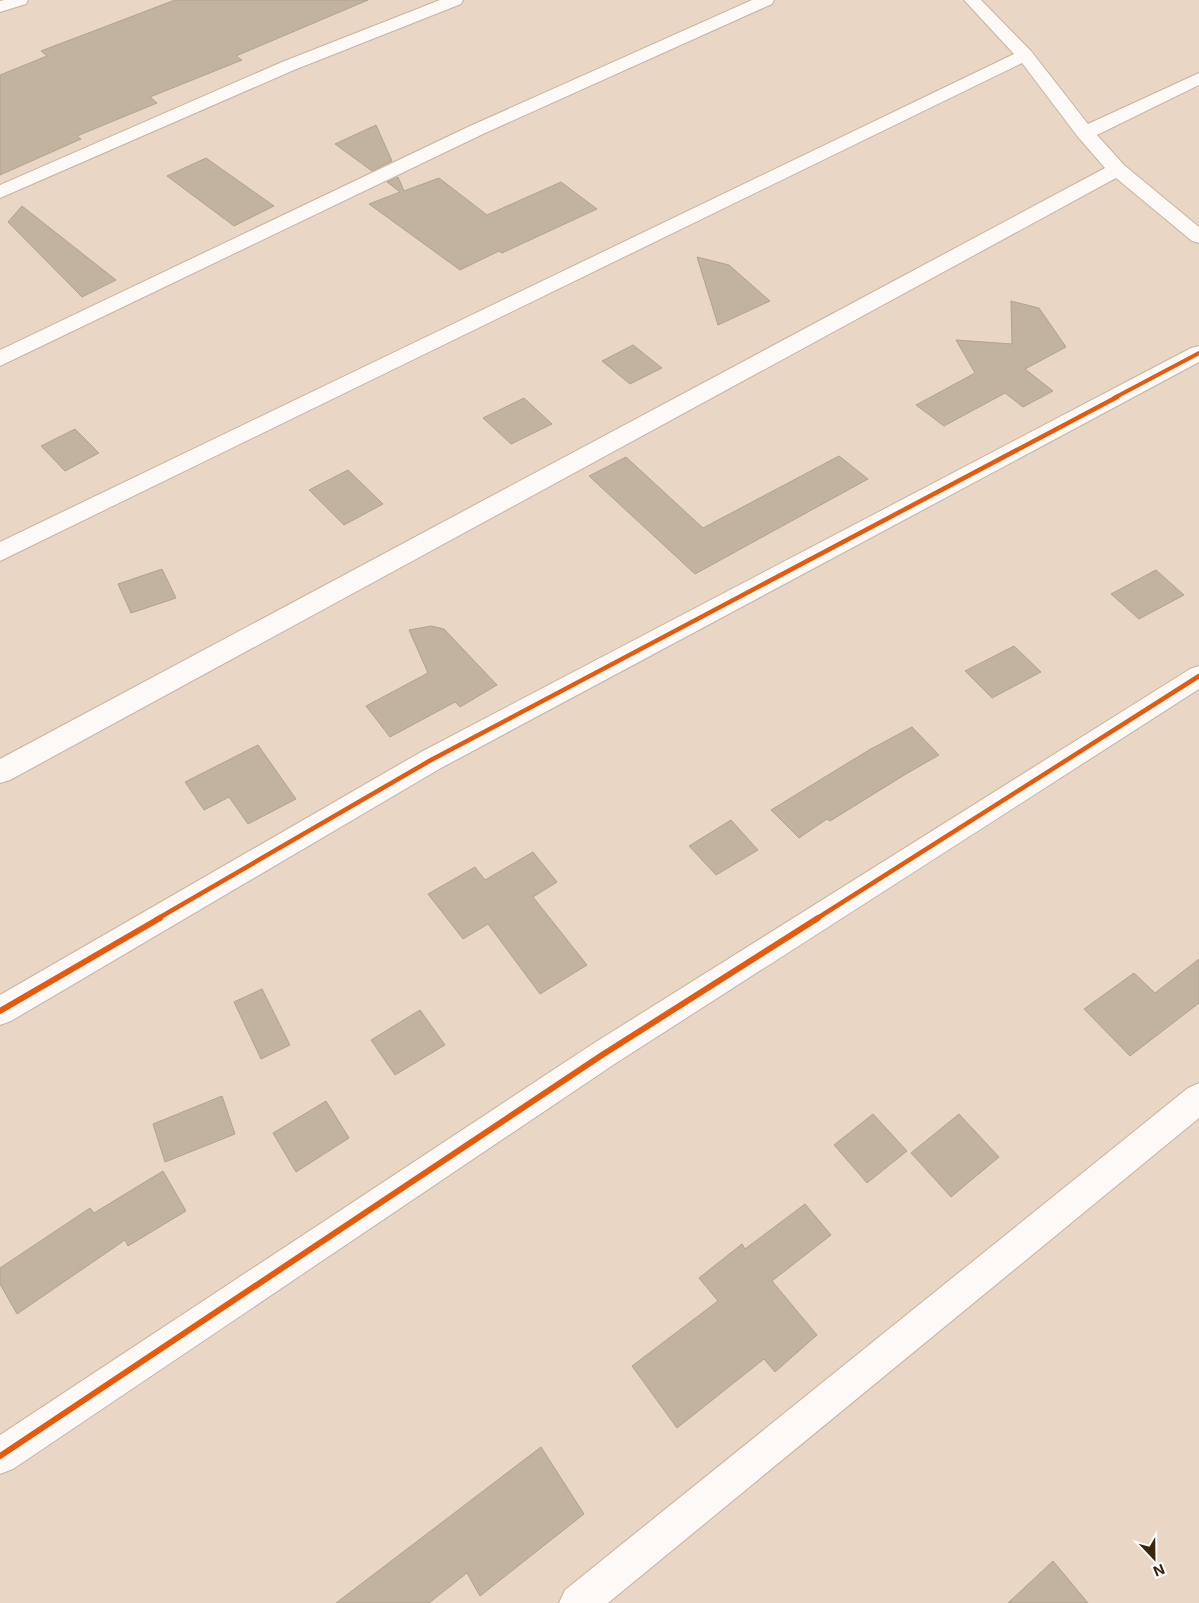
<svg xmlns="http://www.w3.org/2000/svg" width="1199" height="1603" font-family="Inter,sans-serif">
<rect width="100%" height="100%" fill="#e9d6c4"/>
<!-- building -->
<g fill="#c1b39e" stroke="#b1a38e">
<path d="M 175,0 L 368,0 L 236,56 L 242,60 L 150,97 L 157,103 L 77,136 L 81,139 L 0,175 L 0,75 L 47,56 L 41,51 Z"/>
<path d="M 376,125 L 392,161 L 372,171 L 335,144 Z"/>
<path d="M 206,158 L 274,206 L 234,226 L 167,176 Z"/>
<path d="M 398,177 L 404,191 L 439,178 L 487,215 L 561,182 L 597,209 L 502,253 L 499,251 L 460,270 L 369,204 L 400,192 L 387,182 Z"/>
<path d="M 22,206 L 116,280 L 82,297 L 8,222 Z"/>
<path d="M 697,257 L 729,265 L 770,301 L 718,325 Z"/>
<path d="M 1011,301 L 1039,308 L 1066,347 L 1025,369 L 1053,391 L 1023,407 L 1005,393 L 944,426 L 916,405 L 975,373 L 956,340 L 1012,344 Z"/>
<path d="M 633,345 L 662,368 L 630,384 L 602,361 Z"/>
<path d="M 524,398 L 552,424 L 511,444 L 483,418 Z"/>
<path d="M 75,429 L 99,453 L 65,471 L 41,446 Z"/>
<path d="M 839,456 L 868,479 L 695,574 L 589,476 L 626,457 L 703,528 Z"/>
<path d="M 348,470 L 383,504 L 344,525 L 309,490 Z"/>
<path d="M 162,569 L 176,598 L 131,613 L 118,584 Z"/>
<path d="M 1156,570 L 1184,595 L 1139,619 L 1111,594 Z"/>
<path d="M 431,626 L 444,629 L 497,685 L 460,707 L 455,702 L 390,737 L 366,706 L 428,673 L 409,630 Z"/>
<path d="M 1014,646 L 1041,672 L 992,698 L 965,671 Z"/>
<path d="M 912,727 L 939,755 L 906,774 L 830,821 L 827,819 L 799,838 L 771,810 L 869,750 Z"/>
<path d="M 258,745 L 296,799 L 248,824 L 229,797 L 204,810 L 185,782 Z"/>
<path d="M 731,820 L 758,850 L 716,875 L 689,846 Z"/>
<path d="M 533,852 L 557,882 L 533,897 L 587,965 L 540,994 L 488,924 L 463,939 L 428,894 L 475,867 L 485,880 Z"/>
<path d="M 1199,959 L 1199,1003 L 1130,1056 L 1084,1009 L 1134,973 L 1155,993 Z"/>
<path d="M 262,989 L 290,1045 L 261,1059 L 234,1002 Z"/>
<path d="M 420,1010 L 445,1045 L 395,1075 L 371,1040 Z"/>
<path d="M 222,1096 L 235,1134 L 165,1162 L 153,1124 Z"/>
<path d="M 326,1101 L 349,1138 L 296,1172 L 273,1133 Z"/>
<path d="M 873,1114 L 907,1151 L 867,1183 L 834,1145 Z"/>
<path d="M 959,1114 L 999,1157 L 951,1197 L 911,1153 Z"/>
<path d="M 163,1171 L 186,1211 L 128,1246 L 125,1240 L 17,1314 L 0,1284 L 0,1268 L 90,1208 L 94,1213 Z"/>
<path d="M 805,1204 L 831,1235 L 772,1281 L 817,1335 L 775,1372 L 764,1359 L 677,1428 L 632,1366 L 718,1301 L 699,1278 L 742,1244 L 745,1249 Z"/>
<path d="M 541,1447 L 584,1514 L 480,1596 L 467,1573 L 429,1603 L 336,1603 Z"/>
<path d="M 1053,1561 L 1088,1603 L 1008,1603 Z"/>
</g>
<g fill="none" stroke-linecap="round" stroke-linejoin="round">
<defs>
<g id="street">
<path d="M 4,0 L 28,0 L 26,4 L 0,12 L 0,1 Z"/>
<path d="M 440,0 L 463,0 L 461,4 L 294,70 L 0,198 L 0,185 L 282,62 Z"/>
<path d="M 752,0 L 774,0 L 772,4 L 483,134 L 0,366 L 0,350 L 470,126 Z"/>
<path d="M 964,0 L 981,0 L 1031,51 L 1088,124 L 1199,73 L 1199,85 L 1097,135 L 1124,165 L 1199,227 L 1199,243 L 1192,241 L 1116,178 L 10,780 L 0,783 L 0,759 L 1105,168 L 1078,137 L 1022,63 L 0,561 L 0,542 L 1014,54 Z"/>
<path d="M 1199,346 L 1199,362 L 441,768 L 11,1021 L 0,1025 L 0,995 L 421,752 L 1191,348 Z"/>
<path d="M 1199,666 L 1199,689 L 613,1065 L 13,1469 L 0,1474 L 0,1435 L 591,1045 L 1190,669 Z"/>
<path d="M 1199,1083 L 1199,1118 L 608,1603 L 559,1603 L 565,1590 L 1188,1088 Z"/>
</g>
</defs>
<!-- street casing -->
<use href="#street" stroke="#c6b3a0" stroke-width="2"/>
<!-- street -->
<use href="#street" fill="#fcf9f6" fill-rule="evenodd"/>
<defs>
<path id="cycleway-far2" d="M 1114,398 L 1199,353"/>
<g id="cycleway-far1">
<path d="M 157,919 L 431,760 L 1117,397"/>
<path d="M 816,919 L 1199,676"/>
</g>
<g id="cycleway">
<path d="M 0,1011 L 160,918"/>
<path d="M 0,1456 L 602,1055 L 818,918"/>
</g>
</defs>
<!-- cycleway-far2 casing -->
<use href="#cycleway-far2" stroke="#fefefe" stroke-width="6"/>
<!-- cycleway-far1 casing -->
<use href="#cycleway-far1" stroke="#fefefe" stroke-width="8"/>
<!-- cycleway casing -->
<use href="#cycleway" stroke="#fefefe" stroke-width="9"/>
<!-- cycleway-far2 -->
<use href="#cycleway-far2" stroke="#e8590c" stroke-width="4"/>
<!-- cycleway-far1 -->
<use href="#cycleway-far1" stroke="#e8590c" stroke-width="4.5"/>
<!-- cycleway -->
<use href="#cycleway" stroke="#e8590c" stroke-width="6"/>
</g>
<!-- north arrow -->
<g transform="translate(1154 1558) rotate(158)" stroke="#fefefe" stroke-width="4" paint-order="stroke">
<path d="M0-4L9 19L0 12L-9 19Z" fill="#3a250d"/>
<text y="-8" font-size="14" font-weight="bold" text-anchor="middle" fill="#3a250d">N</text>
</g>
</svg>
